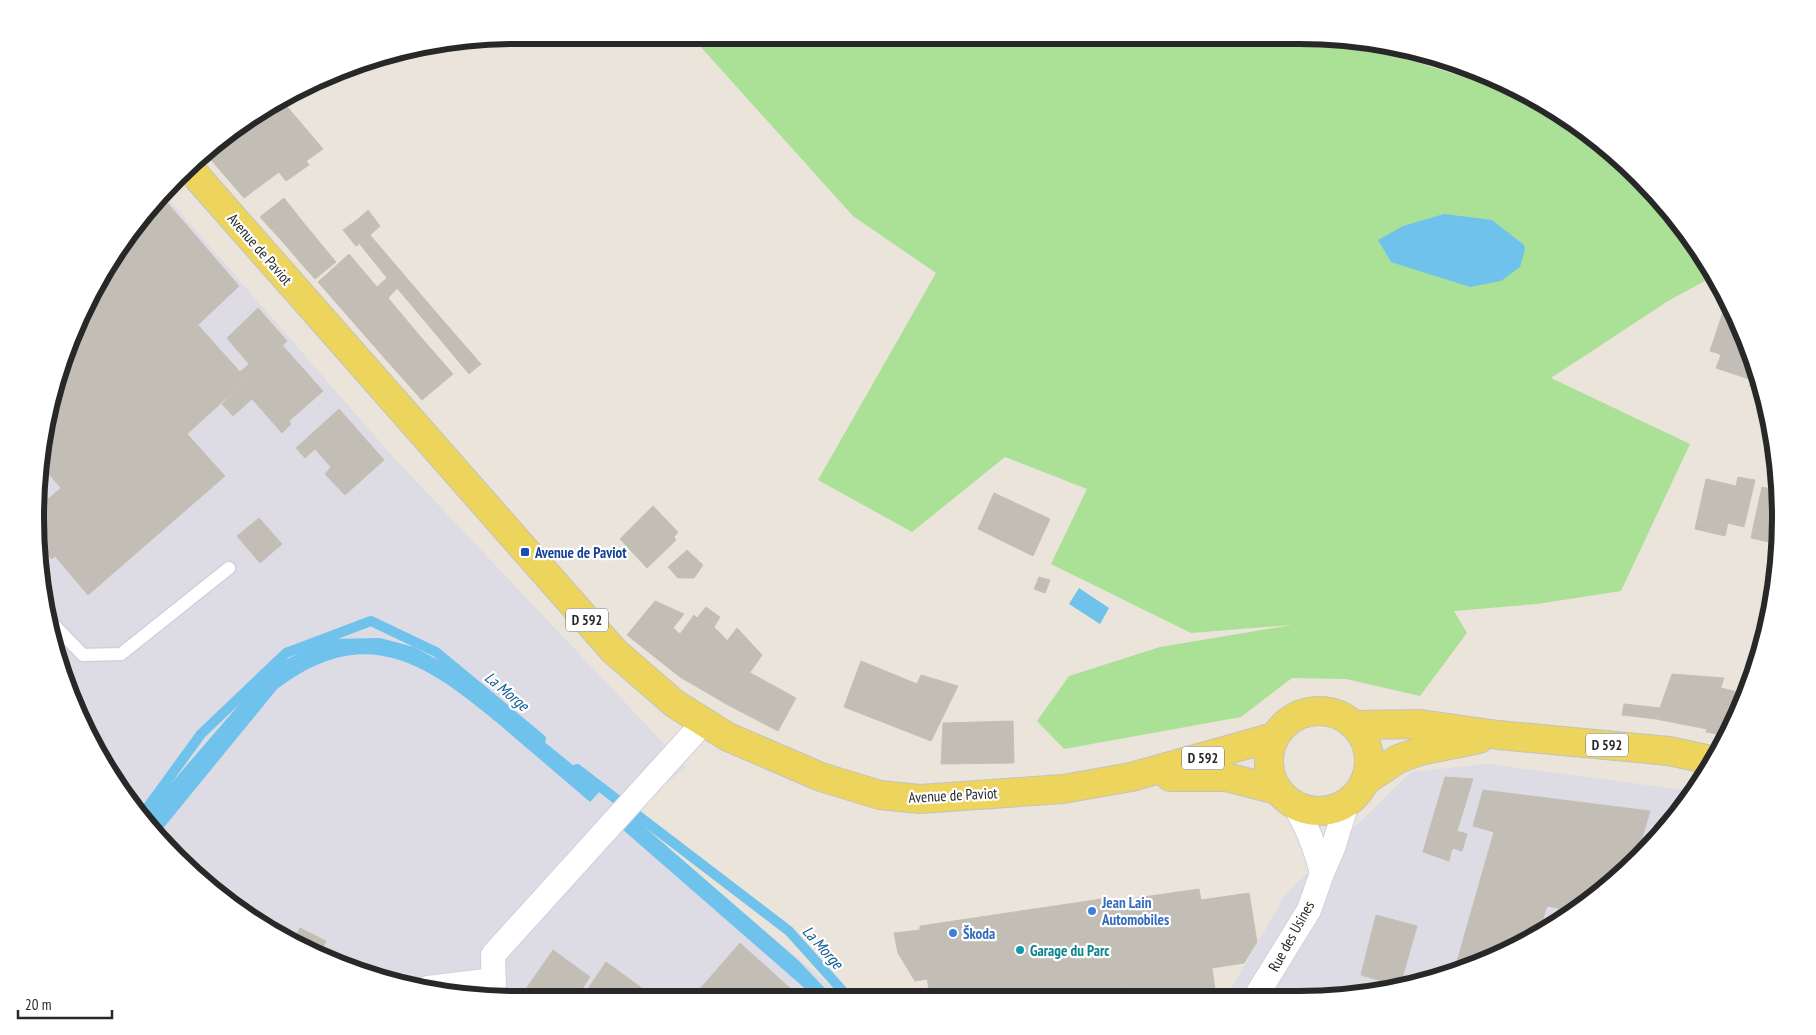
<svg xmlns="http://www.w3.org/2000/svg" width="1816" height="1035" font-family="'PT Sans Narrow',sans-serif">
<rect width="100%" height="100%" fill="#eae4da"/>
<!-- industrial -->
<g fill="#dddbe3">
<path d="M 166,196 L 393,457 L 686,767 L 627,815 L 831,986 L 842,998 L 486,999 L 363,974 L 276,935 L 155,835 L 72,702 L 36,549 L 52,392 L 116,249 Z"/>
<path d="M 1488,764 L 1692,791 L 1640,858 L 1566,919 L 1454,974 L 1361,996 L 1227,996 L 1285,895 L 1411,772 Z"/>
</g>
<!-- green -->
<path fill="#abe097" d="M 690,35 L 1306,36 L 1399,57 L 1542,101 L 1617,155 L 1681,224 L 1714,276 L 1668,301 L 1551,378 L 1690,444 L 1621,591 L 1537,604 L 1454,611 L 1467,633 L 1420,696 L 1346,679 L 1292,678 L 1241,717 L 1064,749 L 1037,721 L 1069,676 L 1160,647 L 1292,625 L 1191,633 L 1051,564 L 1087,489 L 1005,457 L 912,532 L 818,480 L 936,273 L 853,216 Z"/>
<!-- water -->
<g fill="#6ec2eb">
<path d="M 1444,214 L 1492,220 L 1524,245 L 1525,250 L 1520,267 L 1501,281 L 1470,287 L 1391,262 L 1378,240 L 1403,226 Z"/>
<path d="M 1079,588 L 1109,608 L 1100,624 L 1069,604 Z"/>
<path d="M 380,638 L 414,647 L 458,671 L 602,789 L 590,802 C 560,776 530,751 500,725 C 426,663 366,621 277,689 L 156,837 L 155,835 L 143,816 L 256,685 L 279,663 L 329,639 Z"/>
<path d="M 624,809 L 799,961 L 834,998 L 816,998 L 614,822 Z"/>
</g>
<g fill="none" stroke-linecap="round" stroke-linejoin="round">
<!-- stream -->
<g stroke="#6ec2eb" stroke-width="10">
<path d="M 577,769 L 789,931 L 849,998"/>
<path d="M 142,815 L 201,734 L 286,653 L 371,621 L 436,652 L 541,739"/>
</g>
</g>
<!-- building -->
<g fill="#c2beb6" stroke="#c5c0b4">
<path d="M 284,103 L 323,149 L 306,161 L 309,165 L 286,181 L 279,172 L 244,198 L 206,154 L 224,135 Z"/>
<path d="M 284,198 L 303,222 L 282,241 L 260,217 Z"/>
<path d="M 164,199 L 239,286 L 184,338 L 232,393 L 187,434 L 225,476 L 88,595 L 55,556 L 52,559 L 37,542 L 40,506 L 61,488 L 44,468 L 52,392 L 116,249 Z"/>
<path d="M 368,210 L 380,226 L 370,235 L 357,220 Z"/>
<path d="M 357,220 L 370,235 L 356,246 L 343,230 Z"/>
<path d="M 303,222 L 326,250 L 305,268 L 282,241 Z"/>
<path d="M 370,235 L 440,317 L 429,326 L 397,288 L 388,298 L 419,335 L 388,362 L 318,282 L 349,254 L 377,287 L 387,278 L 359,243 Z"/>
<path d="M 326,250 L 336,262 L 315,279 L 305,268 Z"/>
<path d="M 258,308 L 287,341 L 232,393 L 184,338 L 198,325 L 240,372 L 249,364 L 227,338 Z"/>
<path d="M 1724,309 L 1731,311 L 1717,353 L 1710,351 Z"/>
<path d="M 1731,311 L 1734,312 L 1764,391 L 1749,386 L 1752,380 L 1716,368 L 1721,355 L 1717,353 Z"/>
<path d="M 440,317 L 481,364 L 469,374 L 429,326 Z"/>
<path d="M 419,335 L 453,374 L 422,400 L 388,362 Z"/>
<path d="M 282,345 L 323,391 L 289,421 L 291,424 L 282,433 L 252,399 L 233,416 L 222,404 Z"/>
<path d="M 339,409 L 384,460 L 345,495 L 325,474 L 331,467 L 315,449 L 305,458 L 296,448 Z"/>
<path d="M 1738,477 L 1755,480 L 1744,527 L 1728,523 L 1727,527 L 1697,520 L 1706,479 L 1736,486 Z"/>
<path d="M 1762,487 L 1780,491 L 1778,534 L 1753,528 Z"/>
<path d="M 994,493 L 1050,519 L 1033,556 L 978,529 Z"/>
<path d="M 653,506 L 678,532 L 674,537 L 676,540 L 647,568 L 620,539 Z"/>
<path d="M 259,518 L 282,544 L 260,563 L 237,536 Z"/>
<path d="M 1697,520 L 1727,527 L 1725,536 L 1695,529 Z"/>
<path d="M 1753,528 L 1778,534 L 1778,544 L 1751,538 Z"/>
<path d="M 687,550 L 703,565 L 694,578 L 678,578 L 668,567 Z"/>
<path d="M 1039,577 L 1050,580 L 1045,593 L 1034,589 Z"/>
<path d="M 655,601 L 684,614 L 673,628 L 680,634 L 694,615 L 697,618 L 706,607 L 720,617 L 714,627 L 717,631 L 680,677 L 627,635 Z"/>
<path d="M 737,628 L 762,655 L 753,668 L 727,641 Z"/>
<path d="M 717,630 L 753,668 L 750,672 L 747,671 L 728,705 L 680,677 Z"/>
<path d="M 861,661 L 917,684 L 921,675 L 948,683 L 944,694 L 930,689 L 925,705 L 891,693 L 880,721 L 844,707 Z"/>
<path d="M 747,671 L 796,698 L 778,731 L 728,705 Z"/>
<path d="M 1672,674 L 1724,678 L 1707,729 L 1656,719 Z"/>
<path d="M 948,683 L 958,686 L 931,741 L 880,721 L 891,693 L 925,705 L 930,689 L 944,694 Z"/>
<path d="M 1721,688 L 1746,694 L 1727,736 L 1706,732 Z"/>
<path d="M 1624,704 L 1660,708 L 1656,719 L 1622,715 Z"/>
<path d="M 1013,721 L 1014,763 L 941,764 L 943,723 Z"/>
<path d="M 1445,777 L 1473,779 L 1457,831 L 1467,834 L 1462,851 L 1453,848 L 1451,852 L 1425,845 Z"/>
<path d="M 1483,790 L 1650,811 L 1635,862 L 1616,878 L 1590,874 L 1585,903 L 1576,911 L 1547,906 L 1539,932 L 1457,973 L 1454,972 L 1494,832 L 1473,826 Z"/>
<path d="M 1642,839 L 1652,840 L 1651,845 L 1635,862 Z"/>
<path d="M 1425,845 L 1451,852 L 1449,861 L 1423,852 Z"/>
<path d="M 1590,874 L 1616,878 L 1602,890 L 1588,888 Z"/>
<path d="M 1199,889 L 1201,900 L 1249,893 L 1257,942 L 1244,963 L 1212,968 L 1216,996 L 1123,997 L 1109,902 Z"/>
<path d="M 1108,898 L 1109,902 L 920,930 L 920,926 Z"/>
<path d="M 1109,902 L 1116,951 L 974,971 L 977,997 L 930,997 L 920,930 Z"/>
<path d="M 1376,915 L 1417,926 L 1400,986 L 1361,975 Z"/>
<path d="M 300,928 L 326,941 L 319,955 L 292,943 Z"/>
<path d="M 920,930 L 927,979 L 915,981 L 898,953 L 894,933 Z"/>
<path d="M 740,943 L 801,998 L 692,998 Z"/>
<path d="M 553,950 L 590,977 L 575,999 L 519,999 Z"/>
<path d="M 1116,951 L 1123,997 L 977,997 L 974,971 Z"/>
<path d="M 606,962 L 650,994 L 647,998 L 581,999 Z"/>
</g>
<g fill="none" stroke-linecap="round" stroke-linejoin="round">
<defs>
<path id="lane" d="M 54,625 L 83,655 L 121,654 L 229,568"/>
<g id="street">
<path d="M 1295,806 C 1308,828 1316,849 1322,873"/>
<path d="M 428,988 L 494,980"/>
<path d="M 1256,996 L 1309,910 L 1322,873 L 1333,848 L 1347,803"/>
<path d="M 494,999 L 493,955 L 704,722"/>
</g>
<g id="primary">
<path d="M 191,170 L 614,651 L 675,704 L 728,737 L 821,777 L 880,795 L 920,799 L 1063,789 L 1131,777 L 1274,737"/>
<circle cx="1319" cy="761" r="50"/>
<path d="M 1354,725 L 1420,724 L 1498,735 L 1669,751 L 1715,761"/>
<path d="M 1170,777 L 1226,777 L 1277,790"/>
<path d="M 1365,781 L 1398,759 L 1420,751 L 1479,739"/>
</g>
</defs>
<!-- lane casing -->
<use href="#lane" stroke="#cfd1e1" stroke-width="15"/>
<!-- street casing -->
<use href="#street" stroke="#cfd1e1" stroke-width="26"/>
<!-- primary casing -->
<use href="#primary" stroke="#c3c3c3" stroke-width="30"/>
<!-- lane -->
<use href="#lane" stroke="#fff" stroke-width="12"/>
<!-- street -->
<use href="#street" stroke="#fff" stroke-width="24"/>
<!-- primary -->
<use href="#primary" stroke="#edd45c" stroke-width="28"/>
</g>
<!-- markers -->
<rect fill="#1a4fb4" stroke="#fff" stroke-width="2" x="520" y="547" width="10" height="10" rx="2.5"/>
<g fill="#3f7fe0" stroke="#fff" stroke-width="2">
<circle cx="1092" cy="911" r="5"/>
<circle cx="953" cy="933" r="5"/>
</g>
<circle fill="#0f9aa8" stroke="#fff" stroke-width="2" cx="1020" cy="950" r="5"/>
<g text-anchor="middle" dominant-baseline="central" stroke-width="4.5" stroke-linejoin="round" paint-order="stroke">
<!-- shield labels -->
<g fill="#fff" stroke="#686868" stroke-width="1">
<rect x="566" y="608.5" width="42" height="23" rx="4"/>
<rect x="1586" y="733.5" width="42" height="23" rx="4"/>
<rect x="1182" y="746.5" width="42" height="23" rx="4"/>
</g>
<g font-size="14" font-weight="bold" fill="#282828">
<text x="587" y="620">D 592</text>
<text x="1607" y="745">D 592</text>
<text x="1203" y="758">D 592</text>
</g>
<!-- street labels -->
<g font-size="15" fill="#282828" stroke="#fff">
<text transform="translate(260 249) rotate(49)">Avenue de Paviot</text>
<text transform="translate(953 795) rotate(-3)">Avenue de Paviot</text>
<text transform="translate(1291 936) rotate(-61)">Rue des Usines</text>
</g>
<!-- transit labels -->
<g font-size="15" font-weight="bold" fill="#164399" stroke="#fff" text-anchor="start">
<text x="535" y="552">Avenue de Paviot</text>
</g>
<!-- shop labels -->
<g font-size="15" font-weight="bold" fill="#366cbe" stroke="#fff" text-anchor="start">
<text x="1102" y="902">Jean Lain<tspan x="1102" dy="17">Automobiles</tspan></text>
<text x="963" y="933">Škoda</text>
</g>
<!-- culture labels -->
<g font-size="15" font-weight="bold" fill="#0d838f" stroke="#fff" text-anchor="start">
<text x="1030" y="950">Garage du Parc</text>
</g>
<!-- water labels -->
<g font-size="16" font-style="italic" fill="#105e94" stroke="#fff">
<text transform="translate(507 691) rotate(40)">La Morge</text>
<text transform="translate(823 947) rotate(48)">La Morge</text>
</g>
</g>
<!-- crop -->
<path d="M0 0H1816V1035H0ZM517 44H1299A473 473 0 0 1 1772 517V518A473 473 0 0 1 1299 991H517A473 473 0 0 1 44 518V517A473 473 0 0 1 517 44Z" fill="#fff" fill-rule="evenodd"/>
<path fill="none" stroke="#282828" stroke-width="6" d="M517 44H1299A473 473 0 0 1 1772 517V518A473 473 0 0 1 1299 991H517A473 473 0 0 1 44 518V517A473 473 0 0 1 517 44Z"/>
<!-- scale -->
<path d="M18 1010v8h94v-8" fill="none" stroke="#282828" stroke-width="2.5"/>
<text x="25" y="1010" font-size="15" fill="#282828" stroke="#ffffff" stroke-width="4" paint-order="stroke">20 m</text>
</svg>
